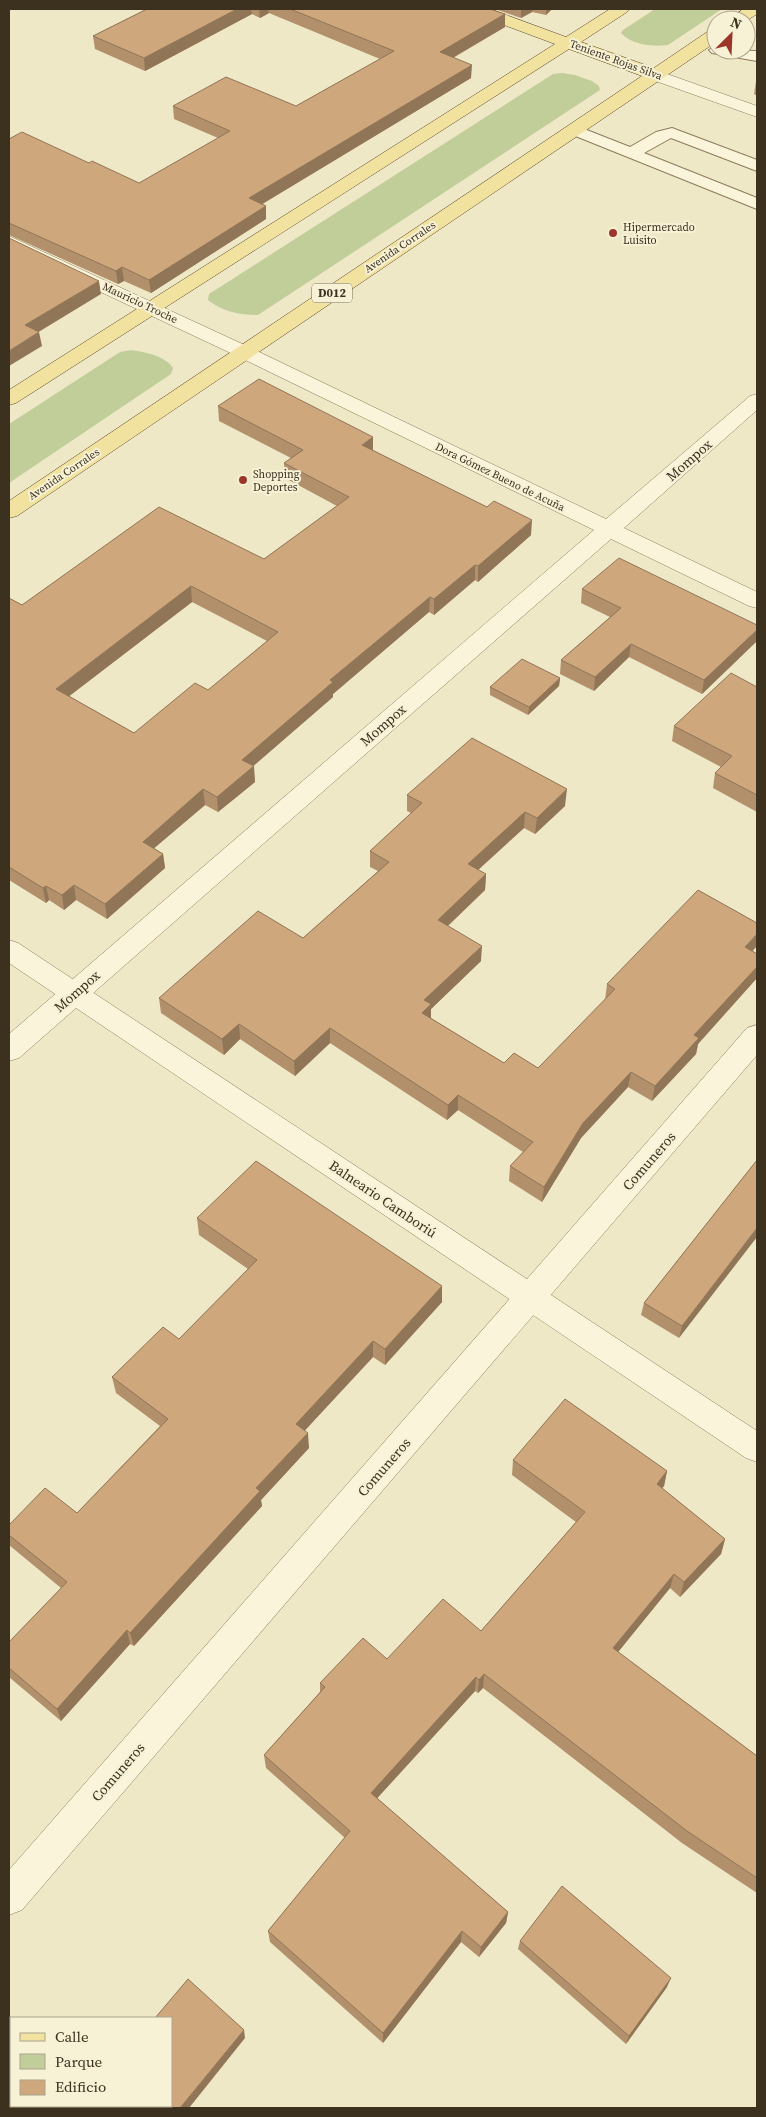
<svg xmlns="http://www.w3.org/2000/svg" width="766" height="2117" font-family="'Source Serif 4',serif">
<rect width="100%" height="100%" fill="#efe8c7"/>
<!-- green -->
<g fill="#c2ce9a">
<path d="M 655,9 L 722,9 L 668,45 C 653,47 632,45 621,33 L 623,30 Z"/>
<path d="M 562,73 L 575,75 L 592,81 L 599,86 L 600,90 L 258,315 C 240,315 223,312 208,300 L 209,294 L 553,74 Z"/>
<path d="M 131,350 C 146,352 165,356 173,368 L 171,374 L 9,483 L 9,424 L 120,352 Z"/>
</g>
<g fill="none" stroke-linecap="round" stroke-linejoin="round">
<defs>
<g id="service">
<path d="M 716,46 L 716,50 L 757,51 L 757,61 L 712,53 L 709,50 Z"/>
<path d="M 574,125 L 630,147 L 656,132 L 672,128 L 757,160 L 757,171 L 671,138 L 644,153 L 757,198 L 757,209 L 568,133 L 566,130 L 568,127 Z"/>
</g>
<g id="minor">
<path d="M 656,70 L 757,106 L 757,117 L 650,79 L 647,75 L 650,71 Z"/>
<path d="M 9,236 L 251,348 L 606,519 L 750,396 L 757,394 L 757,410 L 624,528 L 757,592 L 757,608 L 749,606 L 611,539 L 19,1058 L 9,1061 L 9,1034 L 594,530 L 237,356 L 9,249 Z"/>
<path d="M 757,1025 L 757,1055 L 22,1910 L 9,1915 L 9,1870 L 747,1028 Z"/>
</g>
<path id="tertiary" d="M 9,940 L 18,943 L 757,1431 L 757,1462 L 746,1458 L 9,963 Z"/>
<g id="primary">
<path d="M 467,9 L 490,9 L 566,37 L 610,9 L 629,9 L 627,12 L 581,42 L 654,68 L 710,30 L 716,29 L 716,42 L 17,516 L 9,518 L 9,501 L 642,76 L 569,49 L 16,403 L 9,405 L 9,390 L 555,44 L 469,12 Z"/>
<path d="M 743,9 L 757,9 L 757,14 L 746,21 L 729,20 Z"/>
</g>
</defs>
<!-- service casing -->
<use href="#service" stroke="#8c7b5b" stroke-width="2"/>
<!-- minor casing -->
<use href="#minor" stroke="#8c7b5b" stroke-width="1"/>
<!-- tertiary casing -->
<use href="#tertiary" stroke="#8c7b5b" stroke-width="1"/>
<!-- primary casing -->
<use href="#primary" stroke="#5a482f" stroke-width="1"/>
<!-- service -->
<use href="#service" fill="#faf4da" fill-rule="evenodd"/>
<!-- minor -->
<use href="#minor" fill="#faf4da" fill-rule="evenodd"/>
<!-- tertiary -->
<use href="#tertiary" fill="#faf4da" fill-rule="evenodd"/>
<!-- primary -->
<use href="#primary" fill="#f2e29f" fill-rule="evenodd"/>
</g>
<!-- wall -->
<g fill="#b1906b" fill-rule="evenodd">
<path d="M 147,9 L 490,9 L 505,14 L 505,27 L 453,58 L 471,78 L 262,204 L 266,206 L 266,219 L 151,293 L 124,281 L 118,284 L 9,235 L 9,139 L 89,163 L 139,183 L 218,138 L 174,119 L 173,106 L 296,106 L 380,59 L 269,13 L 260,18 L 252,14 L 145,71 L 95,49 L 93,36 Z"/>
<path d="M 495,9 L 552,9 L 546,15 L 532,12 L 521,18 Z"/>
<path d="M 757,75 L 757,96 L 754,94 Z"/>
<path d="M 218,406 L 373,450 L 531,535 L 478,582 L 475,580 L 434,615 L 429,612 L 333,694 L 333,697 L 253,766 L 255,782 L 218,812 L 205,805 L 154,848 L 163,854 L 165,868 L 107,919 L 76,900 L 64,910 L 49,900 L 46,903 L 9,880 L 9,598 L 22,605 L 264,559 L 337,506 L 285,478 L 284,463 L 291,458 L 219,421 ZM 192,602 L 267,641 L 208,690 L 134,733 L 69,696 Z"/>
<path d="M 582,589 L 757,625 L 757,641 L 702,694 L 629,657 L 594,691 L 560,674 L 561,660 L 610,617 L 581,603 Z"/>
<path d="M 560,678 L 559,686 L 528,715 L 490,695 L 490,687 Z"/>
<path d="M 757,687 L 757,812 L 713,788 L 715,773 L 721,767 L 672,741 L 674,726 Z"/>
<path d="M 407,795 L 565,806 L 535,834 L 524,828 L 478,870 L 486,874 L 485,890 L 448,926 L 481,961 L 431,1009 L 431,1018 L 504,1063 L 538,1068 L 605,1000 L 607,984 L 753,951 L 757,954 L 757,978 L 698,1044 L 696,1054 L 652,1101 L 628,1087 L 581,1138 L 542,1202 L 509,1181 L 510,1166 L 523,1152 L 458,1110 L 447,1120 L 330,1043 L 295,1076 L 240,1039 L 224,1055 L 161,1013 L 159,998 L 303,938 L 378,871 L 370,867 L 370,851 L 411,813 L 407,811 Z"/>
<path d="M 757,1160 L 679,1338 L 641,1315 L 644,1303 Z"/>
<path d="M 197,1218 L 442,1286 L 442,1302 L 385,1365 L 373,1357 L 305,1430 L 309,1448 L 261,1500 L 262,1506 L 134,1646 L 130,1644 L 61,1721 L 9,1677 L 9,1642 L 61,1588 L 9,1545 L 9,1525 L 77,1513 L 160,1426 L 116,1393 L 112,1377 L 179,1339 L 248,1269 L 199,1235 Z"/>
<path d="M 513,1460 L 667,1471 L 664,1486 L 662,1488 L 725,1539 L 721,1554 L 680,1597 L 670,1588 L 618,1652 L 757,1756 L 757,1893 L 682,1843 L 483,1688 L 478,1693 L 475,1691 L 377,1798 L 508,1912 L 506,1923 L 479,1957 L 461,1942 L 383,2043 L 270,1942 L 268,1931 L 345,1838 L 266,1768 L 264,1755 L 320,1692 L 320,1683 L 387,1659 L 481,1631 L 576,1522 L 512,1475 Z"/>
<path d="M 520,1941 L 667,1987 L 626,2044 L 518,1949 Z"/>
</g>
<!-- shaded-wall -->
<g fill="#907557">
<path d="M 237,9 L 251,9 L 252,14 L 145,71 L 144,58 Z"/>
<path d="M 259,9 L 268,9 L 269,13 L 260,18 Z"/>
<path d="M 521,9 L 532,9 L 532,12 L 521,18 Z"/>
<path d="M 546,9 L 552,9 L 546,15 Z"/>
<path d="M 505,14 L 505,27 L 440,65 L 440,52 Z"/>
<path d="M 472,65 L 471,78 L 249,212 L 249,198 Z"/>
<path d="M 266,206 L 266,219 L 151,293 L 149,280 Z"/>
<path d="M 122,267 L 124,281 L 118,284 L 116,271 Z"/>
<path d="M 99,281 L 101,294 L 27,339 L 25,325 Z"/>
<path d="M 39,332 L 42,346 L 9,366 L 9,351 Z"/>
<path d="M 373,437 L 373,453 L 362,445 Z"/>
<path d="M 532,520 L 531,535 L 478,582 L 478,566 Z"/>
<path d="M 475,565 L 475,580 L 434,615 L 434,599 Z"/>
<path d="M 191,586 L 192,602 L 59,704 L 56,689 Z"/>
<path d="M 430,597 L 429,612 L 333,694 L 333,697 L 243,775 L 242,760 L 330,680 Z"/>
<path d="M 757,630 L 757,641 L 702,694 L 704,680 Z"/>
<path d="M 631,644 L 629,657 L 594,691 L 595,677 Z"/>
<path d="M 560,678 L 559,686 L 528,715 L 529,707 Z"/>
<path d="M 254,766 L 255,782 L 218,812 L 217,797 Z"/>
<path d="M 203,789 L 205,805 L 145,856 L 143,842 Z"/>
<path d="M 567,789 L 565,806 L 535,834 L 537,818 Z"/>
<path d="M 525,812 L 524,828 L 467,880 L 468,864 Z"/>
<path d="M 163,854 L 165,868 L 107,919 L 105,904 Z"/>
<path d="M 486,874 L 485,890 L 437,936 L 438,920 Z"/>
<path d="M 74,885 L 76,900 L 64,910 L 62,895 Z"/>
<path d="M 46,886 L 49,900 L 46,903 L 43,888 Z"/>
<path d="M 757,934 L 757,946 L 742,963 L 745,947 Z"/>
<path d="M 482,946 L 481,961 L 431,1009 L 431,1020 L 422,1013 L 424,1000 Z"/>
<path d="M 757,967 L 757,978 L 698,1044 L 696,1054 L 652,1101 L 655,1086 L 694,1035 Z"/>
<path d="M 239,1024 L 240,1039 L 224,1055 L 222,1039 Z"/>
<path d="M 330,1028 L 330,1043 L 295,1076 L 294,1061 Z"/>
<path d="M 631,1072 L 628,1087 L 581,1138 L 542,1202 L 544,1187 L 583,1123 Z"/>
<path d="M 458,1095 L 458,1110 L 447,1120 L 448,1105 Z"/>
<path d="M 757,1228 L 757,1237 L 679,1338 L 682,1326 Z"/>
<path d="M 442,1286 L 442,1302 L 385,1365 L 385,1349 Z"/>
<path d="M 373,1341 L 373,1357 L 297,1439 L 296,1424 Z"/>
<path d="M 308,1433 L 309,1448 L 261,1500 L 262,1506 L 134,1646 L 130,1633 L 256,1488 Z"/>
<path d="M 667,1471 L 664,1486 L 653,1499 L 657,1484 Z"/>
<path d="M 725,1539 L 721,1554 L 680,1597 L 684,1582 Z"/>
<path d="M 674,1574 L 670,1588 L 610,1662 L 613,1648 Z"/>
<path d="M 127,1630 L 130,1644 L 61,1721 L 57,1709 Z"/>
<path d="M 484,1674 L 483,1688 L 478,1693 L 479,1680 Z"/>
<path d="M 476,1677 L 475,1691 L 371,1805 L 371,1793 Z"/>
<path d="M 508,1912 L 506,1923 L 479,1957 L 481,1947 Z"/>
<path d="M 462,1931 L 461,1942 L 383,2043 L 383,2033 Z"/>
<path d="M 671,1978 L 667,1987 L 626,2044 L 629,2036 Z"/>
<path d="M 244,2030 L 245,2038 L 189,2108 L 180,2108 Z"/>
</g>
<!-- building -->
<g fill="#cea77c" stroke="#907557" fill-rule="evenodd">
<path d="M 147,9 L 237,9 L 144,58 L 93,36 Z"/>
<path d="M 290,9 L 490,9 L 505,14 L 440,52 L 472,65 L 249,198 L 266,206 L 149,280 L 122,267 L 116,271 L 9,223 L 9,139 L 22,132 L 89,163 L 92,161 L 139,183 L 230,131 L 173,106 L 226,77 L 296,106 L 394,51 Z"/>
<path d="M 9,238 L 99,281 L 25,325 L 39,332 L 9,351 Z"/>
<path d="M 259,379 L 373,437 L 362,445 L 487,507 L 494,501 L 532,520 L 478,566 L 475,565 L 434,599 L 430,597 L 330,680 L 333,682 L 242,760 L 254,766 L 217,797 L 203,789 L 143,842 L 163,854 L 105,904 L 74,885 L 62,895 L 46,886 L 43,888 L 9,867 L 9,598 L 22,605 L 159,507 L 264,559 L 349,497 L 284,463 L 303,450 L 218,406 ZM 191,586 L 278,632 L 208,690 L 195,683 L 134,733 L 56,689 Z"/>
<path d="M 619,558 L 757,625 L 757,630 L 704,680 L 631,644 L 595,677 L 561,660 L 621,608 L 582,589 Z"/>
<path d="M 522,659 L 560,678 L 529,707 L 490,687 Z"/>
<path d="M 731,673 L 757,687 L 757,795 L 715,773 L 732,756 L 674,726 Z"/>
<path d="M 472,738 L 567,789 L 537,818 L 525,812 L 468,864 L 486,874 L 438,920 L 482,946 L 424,1000 L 431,1004 L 422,1013 L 504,1063 L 514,1053 L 538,1068 L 615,989 L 607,984 L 698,890 L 757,923 L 757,934 L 745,947 L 757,954 L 757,967 L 694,1035 L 699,1038 L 655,1086 L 631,1072 L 583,1123 L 544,1187 L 510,1166 L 533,1142 L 458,1095 L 448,1105 L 330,1028 L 294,1061 L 239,1024 L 222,1039 L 159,998 L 258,911 L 303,938 L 389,862 L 370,851 L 422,803 L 407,795 Z"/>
<path d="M 757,1160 L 757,1228 L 682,1326 L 644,1303 Z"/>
<path d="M 256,1161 L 442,1286 L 385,1349 L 373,1341 L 296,1424 L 308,1433 L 256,1488 L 260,1491 L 130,1633 L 127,1630 L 57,1709 L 9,1668 L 9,1642 L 67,1582 L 9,1535 L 9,1525 L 45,1488 L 77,1513 L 168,1419 L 112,1377 L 163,1327 L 179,1339 L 257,1260 L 197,1218 Z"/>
<path d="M 565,1399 L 667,1471 L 657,1484 L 725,1539 L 684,1582 L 674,1574 L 613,1648 L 757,1756 L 757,1878 L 687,1831 L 484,1674 L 479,1680 L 476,1677 L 371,1793 L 508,1912 L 481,1947 L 462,1931 L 383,2033 L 268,1931 L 350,1831 L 264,1755 L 325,1687 L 320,1683 L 363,1638 L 387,1659 L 443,1599 L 481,1631 L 585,1512 L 513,1460 Z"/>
<path d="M 562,1886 L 671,1978 L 629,2036 L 520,1941 Z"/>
<path d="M 188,1979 L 244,2030 L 180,2108 L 80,2108 L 82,2106 L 171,2106 L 171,2018 L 155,2018 Z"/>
<path d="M 9,2076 L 11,2078 L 11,2106 L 39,2106 L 42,2108 L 9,2108 Z"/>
</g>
<!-- markers -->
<g fill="#9c362a" stroke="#f7f1d6" stroke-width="2">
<circle cx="613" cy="233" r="5"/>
<circle cx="243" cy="480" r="5"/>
</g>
<g text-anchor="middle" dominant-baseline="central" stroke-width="4" stroke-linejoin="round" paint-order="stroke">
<!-- far-street labels -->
<g font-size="11" fill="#3c301f" stroke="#f7f1d6">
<text transform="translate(616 60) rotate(20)">Teniente Rojas Silva</text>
<text transform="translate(400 247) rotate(-34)">Avenida Corrales</text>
<text transform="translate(140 303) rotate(25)">Mauricio Troche</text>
<text transform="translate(64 474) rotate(-34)">Avenida Corrales</text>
<text transform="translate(500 477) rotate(26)">Dora Gómez Bueno de Acuña</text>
</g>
<!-- far-poi labels -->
<g font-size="11" fill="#3c301f" stroke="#f7f1d6" text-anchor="start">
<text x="623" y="227">Hipermercado<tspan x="623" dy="13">Luisito</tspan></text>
<text x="253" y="474">Shopping<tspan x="253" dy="13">Deportes</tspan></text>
</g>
<!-- shield labels -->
<rect fill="#f7f1d6" stroke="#746a56" stroke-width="1" x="312" y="283.5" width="40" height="19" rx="4"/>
<g font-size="12" font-weight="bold" fill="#3c301f">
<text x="332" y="293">D012</text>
</g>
<!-- street labels -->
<g font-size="14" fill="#3c301f" stroke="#f7f1d6">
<text transform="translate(689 460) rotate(-41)">Mompox</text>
<text transform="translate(383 725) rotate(-41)">Mompox</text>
<text transform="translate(77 991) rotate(-41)">Mompox</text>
<text transform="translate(649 1161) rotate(-49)">Comuneros</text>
<text transform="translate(383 1199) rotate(34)">Balneario Camboriú</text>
<text transform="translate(384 1467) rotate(-49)">Comuneros</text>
<text transform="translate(118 1772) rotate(-49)">Comuneros</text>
</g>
</g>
<!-- border -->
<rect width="766" height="2117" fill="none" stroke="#3c301f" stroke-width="20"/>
<!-- legend -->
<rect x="10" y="2017" width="162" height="90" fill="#f7f1d6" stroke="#aca48d"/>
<rect x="20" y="2033" width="25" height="8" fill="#f2e29f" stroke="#aca48d"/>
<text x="55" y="2042" font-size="15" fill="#3c301f">Calle</text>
<rect x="20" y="2054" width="25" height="15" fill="#c2ce9a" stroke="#aca48d"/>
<text x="55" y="2067" font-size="15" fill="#3c301f">Parque</text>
<rect x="20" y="2080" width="25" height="15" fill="#cea77c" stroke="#aca48d"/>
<text x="55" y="2092" font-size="15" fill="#3c301f">Edificio</text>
<!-- north arrow -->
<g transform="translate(731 35) rotate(24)"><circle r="24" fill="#f7f1d6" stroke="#aca48d"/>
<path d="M0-4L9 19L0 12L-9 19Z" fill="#9c362a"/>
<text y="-8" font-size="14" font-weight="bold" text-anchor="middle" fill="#3c301f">N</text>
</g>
</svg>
